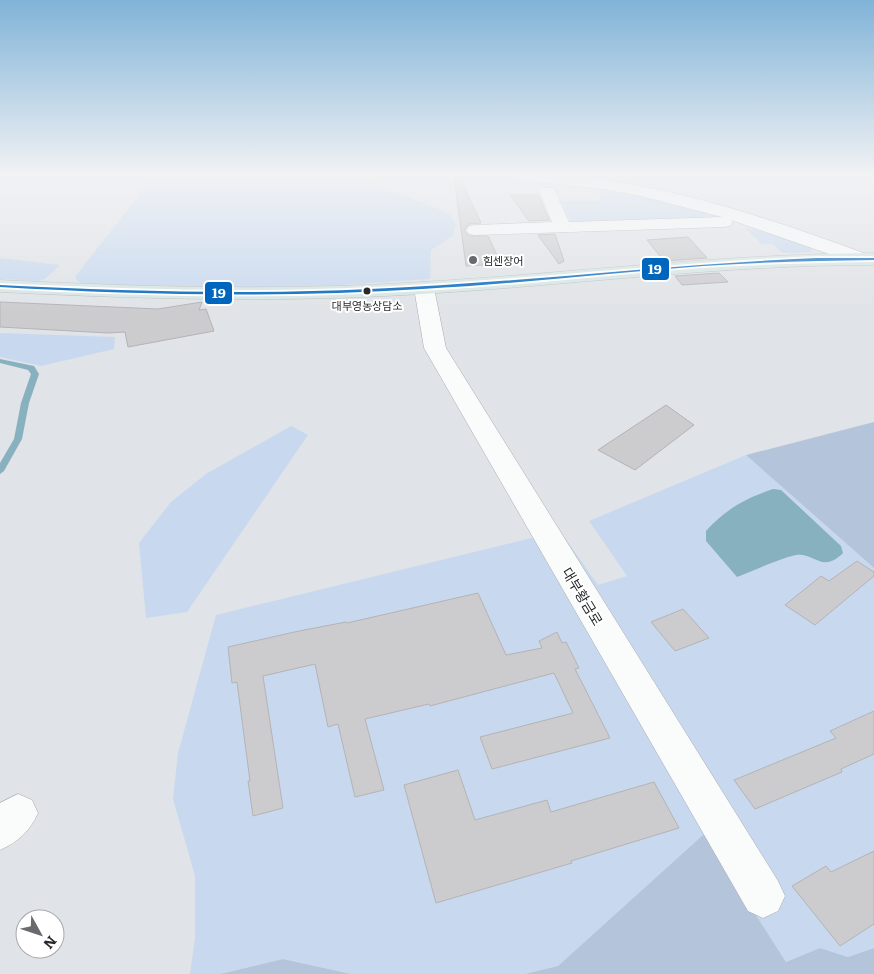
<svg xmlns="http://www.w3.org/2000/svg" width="874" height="974" font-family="Literata,'Noto Sans KR',serif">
<rect width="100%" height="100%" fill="#e0e3e7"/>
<!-- green -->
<g fill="#c8d9ef">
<path d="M 150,175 L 368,175 L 365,181 L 434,207 L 450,215 L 456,225 L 452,236 L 431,250 L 430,279 L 342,285 L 269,288 L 82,284 L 75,278 L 78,273 L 133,203 Z"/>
<path d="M 596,186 L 622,190 L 720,214 L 725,219 L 572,223 L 561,201 L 601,201 Z"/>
<path d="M 745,228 L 777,234 L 808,245 L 811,249 L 811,252 L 783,253 L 773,244 L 762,244 Z"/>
<path d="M 0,258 L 60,265 L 45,279 L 38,281 L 0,279 Z"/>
<path d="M 0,333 L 115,337 L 114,349 L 41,366 L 0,357 Z"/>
<path d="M 291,426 L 308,435 L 187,612 L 146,618 L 139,543 L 171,502 L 206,474 Z"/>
<path d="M 746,455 L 874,568 L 874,948 L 848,957 L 820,948 L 786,962 L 704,834 L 558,966 L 525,974 L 351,974 L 283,959 L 220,974 L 190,974 L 195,938 L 195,876 L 173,799 L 178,753 L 216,615 L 560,531 L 598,585 L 627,576 L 589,521 Z"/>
</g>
<!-- forest -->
<g fill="#b3c4db">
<path d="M 874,422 L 874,568 L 746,455 Z"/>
<path d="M 704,834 L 786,962 L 820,948 L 848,957 L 874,948 L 874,974 L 525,974 L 558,966 Z"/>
<path d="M 283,959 L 351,974 L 220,974 Z"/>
</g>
<!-- water -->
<path fill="#88b1bf" d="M 773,489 L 781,490 L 841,546 L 843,553 C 822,574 814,552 796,555 C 778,559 755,570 737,577 L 706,541 L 706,531 C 727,508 745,499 773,489 Z"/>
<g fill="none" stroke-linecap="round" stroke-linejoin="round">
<!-- stream -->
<path fill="#88b1bf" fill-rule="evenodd" d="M 0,359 L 34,366 L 39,374 L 29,403 L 22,439 L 4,471 L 0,474 L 0,463 L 14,439 L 21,403 L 31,374 L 28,370 L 0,363 Z"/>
</g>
<!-- building -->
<g fill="#ccccce" stroke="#b4b3b6">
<path d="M 459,176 L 481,223 L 469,224 L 464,231 L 469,236 L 488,236 L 501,264 L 466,266 L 454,177 Z"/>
<path d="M 510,195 L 538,195 L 549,220 L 529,221 Z"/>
<path d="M 555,234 L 564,261 L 559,264 L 538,235 Z"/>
<path d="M 688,237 L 707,258 L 664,261 L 647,240 Z"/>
<path d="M 719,273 L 728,282 L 682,285 L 675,276 Z"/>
<path d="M 0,302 L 158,309 L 202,302 L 199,310 L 206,309 L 214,331 L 128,347 L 125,332 L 108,333 L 0,327 Z"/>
<path d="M 666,405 L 694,425 L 635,470 L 598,450 Z"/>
<path d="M 857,561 L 874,572 L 874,576 L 815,625 L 785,605 L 821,576 L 829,581 Z"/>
<path d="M 478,593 L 506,655 L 542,648 L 539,641 L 557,632 L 562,643 L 566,642 L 579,668 L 575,669 L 610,738 L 492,769 L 480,737 L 573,713 L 554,673 L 430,706 L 429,704 L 365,719 L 384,790 L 355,797 L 338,724 L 328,727 L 315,664 L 263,676 L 283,808 L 253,816 L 248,781 L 250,781 L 237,682 L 232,683 L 228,647 L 299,631 L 346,622 L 347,623 Z"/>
<path d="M 683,609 L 709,638 L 675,651 L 651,622 Z"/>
<path d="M 874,711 L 874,754 L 841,769 L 842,772 L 755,809 L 734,780 L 836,738 L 830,731 Z"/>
<path d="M 458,770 L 475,820 L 547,800 L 551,812 L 654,782 L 679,828 L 571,861 L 572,863 L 436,903 L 404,785 Z"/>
<path d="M 874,851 L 874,924 L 840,946 L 792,886 L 826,866 L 831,872 Z"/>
</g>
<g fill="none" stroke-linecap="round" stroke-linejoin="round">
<defs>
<g id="minor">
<path d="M 511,175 L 590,175 L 591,178 C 687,190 779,222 869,255 L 871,259 L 869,263 L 862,265 L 855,263 L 731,220 L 733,222 L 730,226 L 724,227 L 475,235 L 469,234 L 466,230 L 469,226 L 475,225 L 552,222 L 539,191 L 541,188 L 553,188 L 555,191 L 569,222 L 722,217 L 641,196 L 603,189 L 518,180 L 513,178 Z"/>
<path d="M 424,282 L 431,284 L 434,288 L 446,348 L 778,881 L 785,896 L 778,911 L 763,918 L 748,911 L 424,348 L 414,288 L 417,284 Z"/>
<path d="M 18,794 L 32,800 L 38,813 C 30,831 18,842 0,850 L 0,803 Z"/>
</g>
<path id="major" d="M 874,253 L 874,265 C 723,265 573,285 422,294 C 281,303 141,299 0,292 L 0,280 C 141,287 281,291 422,282 C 573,273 723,254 874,253 Z"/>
</defs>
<!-- minor casing -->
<use href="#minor" stroke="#a8aaad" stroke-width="1"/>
<!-- major casing -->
<use href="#major" stroke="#bcbec0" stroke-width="1"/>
<!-- minor -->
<use href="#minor" fill="#fafbfb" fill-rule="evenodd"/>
<!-- major -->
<use href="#major" fill="#d6e6e3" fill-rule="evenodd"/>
<defs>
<path id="bus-1" d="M 817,258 L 874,258 L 874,260 C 817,261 760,262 703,266 C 609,273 516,284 422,289 C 281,298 141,295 0,287 L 0,285 C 123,291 247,295 370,289 C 519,283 668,264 817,258 Z"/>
</defs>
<!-- bus-1 casing -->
<use href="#bus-1" stroke="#fff" stroke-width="4"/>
<!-- bus-1 -->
<use href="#bus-1" fill="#0065bd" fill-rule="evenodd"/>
</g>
<!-- sky -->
<linearGradient id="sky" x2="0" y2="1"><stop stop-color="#81b3d8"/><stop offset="0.56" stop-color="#f1f2f4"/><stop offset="1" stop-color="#f1f2f4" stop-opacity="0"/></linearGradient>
<rect width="874" height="312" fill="url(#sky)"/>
<!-- markers -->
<circle fill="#686a6d" stroke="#fff" stroke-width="2" cx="473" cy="260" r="5"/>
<circle fill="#27292c" stroke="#fff" stroke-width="2" cx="367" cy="291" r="4.5"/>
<g text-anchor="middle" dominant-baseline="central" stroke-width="4" stroke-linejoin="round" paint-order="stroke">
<!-- far-poi labels -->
<g font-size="11" fill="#27292c" stroke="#fff" text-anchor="start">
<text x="483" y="260">힘센장어</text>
</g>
<!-- far-bus labels -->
<g font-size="11" fill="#27292c" stroke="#fff">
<text x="367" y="305">대부영농상담소</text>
</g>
<!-- street labels -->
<g font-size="14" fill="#27292c" stroke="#fff">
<text transform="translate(583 596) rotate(59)">대부황금로</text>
</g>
</g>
<g stroke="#fff" stroke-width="2">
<rect x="641" y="257" width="29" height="24" rx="5" fill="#0065bd"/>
<rect x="204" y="281" width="29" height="24" rx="5" fill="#0065bd"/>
</g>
<g font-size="14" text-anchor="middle" font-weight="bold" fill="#fff">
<text x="655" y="274">19</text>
<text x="219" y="298">19</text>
</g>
<!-- north arrow -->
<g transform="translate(40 934) rotate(130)"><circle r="24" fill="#ffffff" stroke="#a9a9ab"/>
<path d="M0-4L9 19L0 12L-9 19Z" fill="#686a6d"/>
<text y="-8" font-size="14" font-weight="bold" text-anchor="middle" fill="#27292c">N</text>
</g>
</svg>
